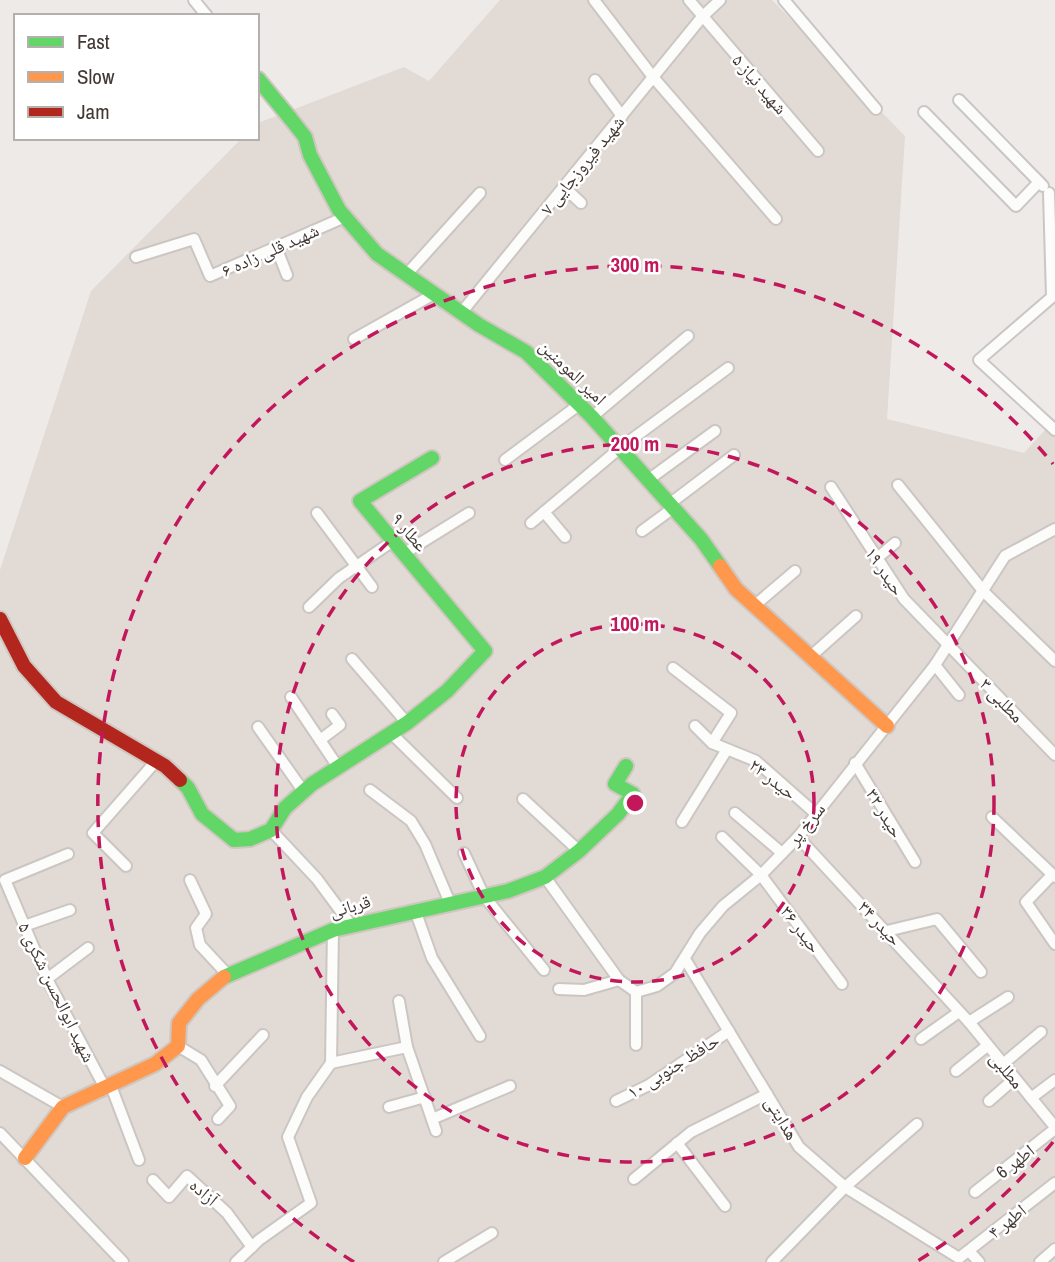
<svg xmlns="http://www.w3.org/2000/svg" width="1055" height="1262" font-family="'Archivo Narrow','Noto Naskh Arabic',sans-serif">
<rect width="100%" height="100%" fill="#eeeae7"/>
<!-- residential -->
<path fill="#e2dad4" d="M 500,0 L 772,0 L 905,136 L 887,419 L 1024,453 L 1055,419 L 1055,1262 L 0,1262 L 0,570 L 91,291 L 242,138 L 257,138 L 258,123 L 404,67 L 429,81 Z"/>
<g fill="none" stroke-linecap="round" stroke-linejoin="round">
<defs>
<g id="street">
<path d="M 194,0 L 207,16"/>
<path d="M 594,0 L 653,77 L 776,219"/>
<path d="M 689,0 L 818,151"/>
<path d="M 784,0 L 876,109"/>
<path d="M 595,80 L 622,116"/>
<path d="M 959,100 L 1043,186"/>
<path d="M 924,112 L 1016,206 L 1039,182"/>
<path d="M 564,187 L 581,203"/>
<path d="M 1049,193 L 1052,297 L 979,360 L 1055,430"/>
<path d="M 276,247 L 287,275"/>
<path d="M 136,257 L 194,239 L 210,276 L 345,217"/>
<path d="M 406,275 L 480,193"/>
<path d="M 461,313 L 702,17 L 720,0"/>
<path d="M 354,339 L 434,294"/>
<path d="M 592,417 L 688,336"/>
<path d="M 505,460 L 580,404"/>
<path d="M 648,480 L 715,431"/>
<path d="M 898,485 L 984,592 L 1055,661"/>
<path d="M 831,487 L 904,599 L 1055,755"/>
<path d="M 668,505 L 734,455"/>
<path d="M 544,512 L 565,537"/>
<path d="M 317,513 L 372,587"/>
<path d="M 531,523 L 620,448 L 728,368"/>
<path d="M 642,531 L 672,509"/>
<path d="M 403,554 L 469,513"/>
<path d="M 876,559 L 895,543"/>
<path d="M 754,606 L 795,571"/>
<path d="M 309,607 L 339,578 L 393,541"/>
<path d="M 810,657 L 856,616"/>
<path d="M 352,659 L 407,723"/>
<path d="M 935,665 L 959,695"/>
<path d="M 673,668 L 731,713 L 712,743"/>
<path d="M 291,697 L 338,767"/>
<path d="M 695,726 L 712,743 L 756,761 L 815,813"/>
<path d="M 258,727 L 304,792"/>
<path d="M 391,733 L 457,798"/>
<path d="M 320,740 L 340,725 L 332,714"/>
<path d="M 855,763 L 915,862"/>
<path d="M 370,790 L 411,821 L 425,844 L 450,903"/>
<path d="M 523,799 L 579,851"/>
<path d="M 735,813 L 782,853"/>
<path d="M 992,817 L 1055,877"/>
<path d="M 682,822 L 726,751"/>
<path d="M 271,830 L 317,879 L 351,925"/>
<path d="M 722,837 L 761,875 L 842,984"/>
<path d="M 798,837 L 969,1022 L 1055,1127"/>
<path d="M 464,853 L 484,896 L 544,970"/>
<path d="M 68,854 L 5,880 L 47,979 L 105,1088"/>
<path d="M 126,866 L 93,833 L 157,760"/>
<path d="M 1052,875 L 1026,902 L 1055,944"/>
<path d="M 545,877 L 619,980 L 636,992 L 657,986 L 675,973 L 700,933 L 723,906 L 761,875 L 798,837 L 935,665 L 1005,556 L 1055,529"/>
<path d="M 190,880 L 206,914 L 196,928 L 200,945 L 227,974"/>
<path d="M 415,910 L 432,958 L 480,1036"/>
<path d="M 24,926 L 70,910"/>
<path d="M 887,931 L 937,919 L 981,972"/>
<path d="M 685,959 L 799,1147 L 845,1187 L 959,1258 L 1055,1183"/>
<path d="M 47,979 L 88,948"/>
<path d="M 559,989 L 584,990 L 619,980"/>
<path d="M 399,1001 L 407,1047 L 436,1131"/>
<path d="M 969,1022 L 1008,997"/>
<path d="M 921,1039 L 959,1012"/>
<path d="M 636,1045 L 636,992"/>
<path d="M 178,1046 L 201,1060 L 230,1106 L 218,1119"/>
<path d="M 331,1063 L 407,1047"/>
<path d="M 1003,1064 L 1041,1032"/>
<path d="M 0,1071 L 63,1107"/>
<path d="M 956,1071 L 987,1046"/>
<path d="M 111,1086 L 139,1160"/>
<path d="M 215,1086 L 263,1035"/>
<path d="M 1031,1098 L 1055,1080"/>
<path d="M 616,1101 L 649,1085 L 729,1031"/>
<path d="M 989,1101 L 1013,1080"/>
<path d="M 389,1107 L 425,1097"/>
<path d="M 432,1119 L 510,1086"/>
<path d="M 0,1133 L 123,1262"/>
<path d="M 677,1143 L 725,1206"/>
<path d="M 634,1179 L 691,1132 L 767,1094"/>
<path d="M 153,1180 L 169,1197 L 187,1176 L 227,1213 L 252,1247"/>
<path d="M 975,1192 L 1055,1129"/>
<path d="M 969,1251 L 979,1262"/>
<path d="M 236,1262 L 259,1240 L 311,1203 L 288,1137 L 307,1097 L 331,1063 L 333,930"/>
<path d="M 444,1262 L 492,1233"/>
<path d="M 772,1262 L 845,1187 L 917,1124"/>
<path d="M 1040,1262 L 1055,1249"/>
</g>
<g id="fast">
<path d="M 258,79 L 290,118"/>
<path d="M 290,118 L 305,137 L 310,155 L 339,210 L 377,254 L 479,325 L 526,352 L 592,417 L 701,539 L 720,566"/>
<path d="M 180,780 L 188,788 L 202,814 L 234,840 L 250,839 L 271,830 L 285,808 L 312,784 L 407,723 L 447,691 L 485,651 L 360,501 L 432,458"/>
<path d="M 224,977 L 333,930 L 508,891 L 545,877 L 579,851 L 618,814 L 633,794 L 615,784 L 626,766"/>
</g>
<g id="slow">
<path d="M 720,566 L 736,589 L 887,726"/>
<path d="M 25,1158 L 63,1107 L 155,1064 L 178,1046 L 179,1023 L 198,999 L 224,977"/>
</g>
<path id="jam" d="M 0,619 L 24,666 L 56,702 L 165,766 L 180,780"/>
</defs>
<!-- street casing -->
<use href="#street" stroke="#cbc6c3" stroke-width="14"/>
<!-- fast casing -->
<use href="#fast" stroke="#cfc6bf" stroke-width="18"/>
<!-- slow casing -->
<use href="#slow" stroke="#cfc6bf" stroke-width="18"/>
<!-- jam casing -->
<use href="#jam" stroke="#cfc6bf" stroke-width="18"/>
<!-- street -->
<use href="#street" stroke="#fcfcfb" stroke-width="10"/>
<!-- fast -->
<use href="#fast" stroke="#63d668" stroke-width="14"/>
<!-- slow -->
<use href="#slow" stroke="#ff974d" stroke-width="14"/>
<!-- jam -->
<use href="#jam" stroke="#b3261e" stroke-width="14"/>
</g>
<!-- distance rings -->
<g fill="none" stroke="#c2185b" stroke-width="3.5" stroke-dasharray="12 9">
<circle cx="635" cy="803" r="179"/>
<circle cx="635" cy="803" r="359"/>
<path d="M1053 1142A538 538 0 0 1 916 1262M354 1262A538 538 0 1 1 1053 464"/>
</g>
<g text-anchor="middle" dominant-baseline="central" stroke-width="5" stroke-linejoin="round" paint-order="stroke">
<!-- street labels -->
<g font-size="18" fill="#433934" stroke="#fff">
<text transform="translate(760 84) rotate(49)">شهید نیاز ۵</text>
<text transform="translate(582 165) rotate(-51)">شهید فیروزجایی ۷</text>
<text transform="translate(270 250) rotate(-24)">شهید قلی زاده ۶</text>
<text transform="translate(573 372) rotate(44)">امیر المومنین</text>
<text transform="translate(410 532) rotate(50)">عطار ۹</text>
<text transform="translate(885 571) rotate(56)">حیدر ۱۹</text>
<text transform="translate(1002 700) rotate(46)">مطلبی ۳</text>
<text transform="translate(773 779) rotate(38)">حیدر ۲۳</text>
<text transform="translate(885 813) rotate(59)">حیدر ۳۲</text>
<text transform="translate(806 824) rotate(-51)">سرخ پر</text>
<text transform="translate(350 906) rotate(-15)">قربانی</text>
<text transform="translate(880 923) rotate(47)">حیدر ۳۴</text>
<text transform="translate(801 929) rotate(53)">حیدر ۳۶</text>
<text transform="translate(57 992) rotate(64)">شهید ابوالحسن شکری ۵</text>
<text transform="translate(673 1066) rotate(-32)">حافظ جنوبی ۱۰</text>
<text transform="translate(1007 1070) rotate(50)">مطلبی</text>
<text transform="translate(782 1118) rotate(59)">هدایتی</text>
<text transform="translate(1015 1161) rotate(-38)">اطهر 6</text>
<text transform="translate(204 1192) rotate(41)">آزاده</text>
<text transform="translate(1007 1221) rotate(-39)">اطهر ۴</text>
</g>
</g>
<circle cx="635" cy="803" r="10" fill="#c2185b" stroke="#fff" stroke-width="3.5"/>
<g font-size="21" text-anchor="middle" font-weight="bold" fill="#c2185b" stroke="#fff" stroke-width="5" stroke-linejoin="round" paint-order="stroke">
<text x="635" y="272">300 m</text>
<text x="635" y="451">200 m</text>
<text x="635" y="631">100 m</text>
</g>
<!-- legend -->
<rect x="14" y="14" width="245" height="126" fill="#ffffff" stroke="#b4b0ae" stroke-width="2"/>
<rect x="28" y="37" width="35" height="10" fill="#63d668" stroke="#b4b0ae" stroke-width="2"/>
<text x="77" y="49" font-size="21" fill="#433934">Fast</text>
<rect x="28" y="72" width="35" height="10" fill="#ff974d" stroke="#b4b0ae" stroke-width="2"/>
<text x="77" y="84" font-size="21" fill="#433934">Slow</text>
<rect x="28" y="107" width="35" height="10" fill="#b3261e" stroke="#b4b0ae" stroke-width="2"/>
<text x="77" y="119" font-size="21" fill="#433934">Jam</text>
</svg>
